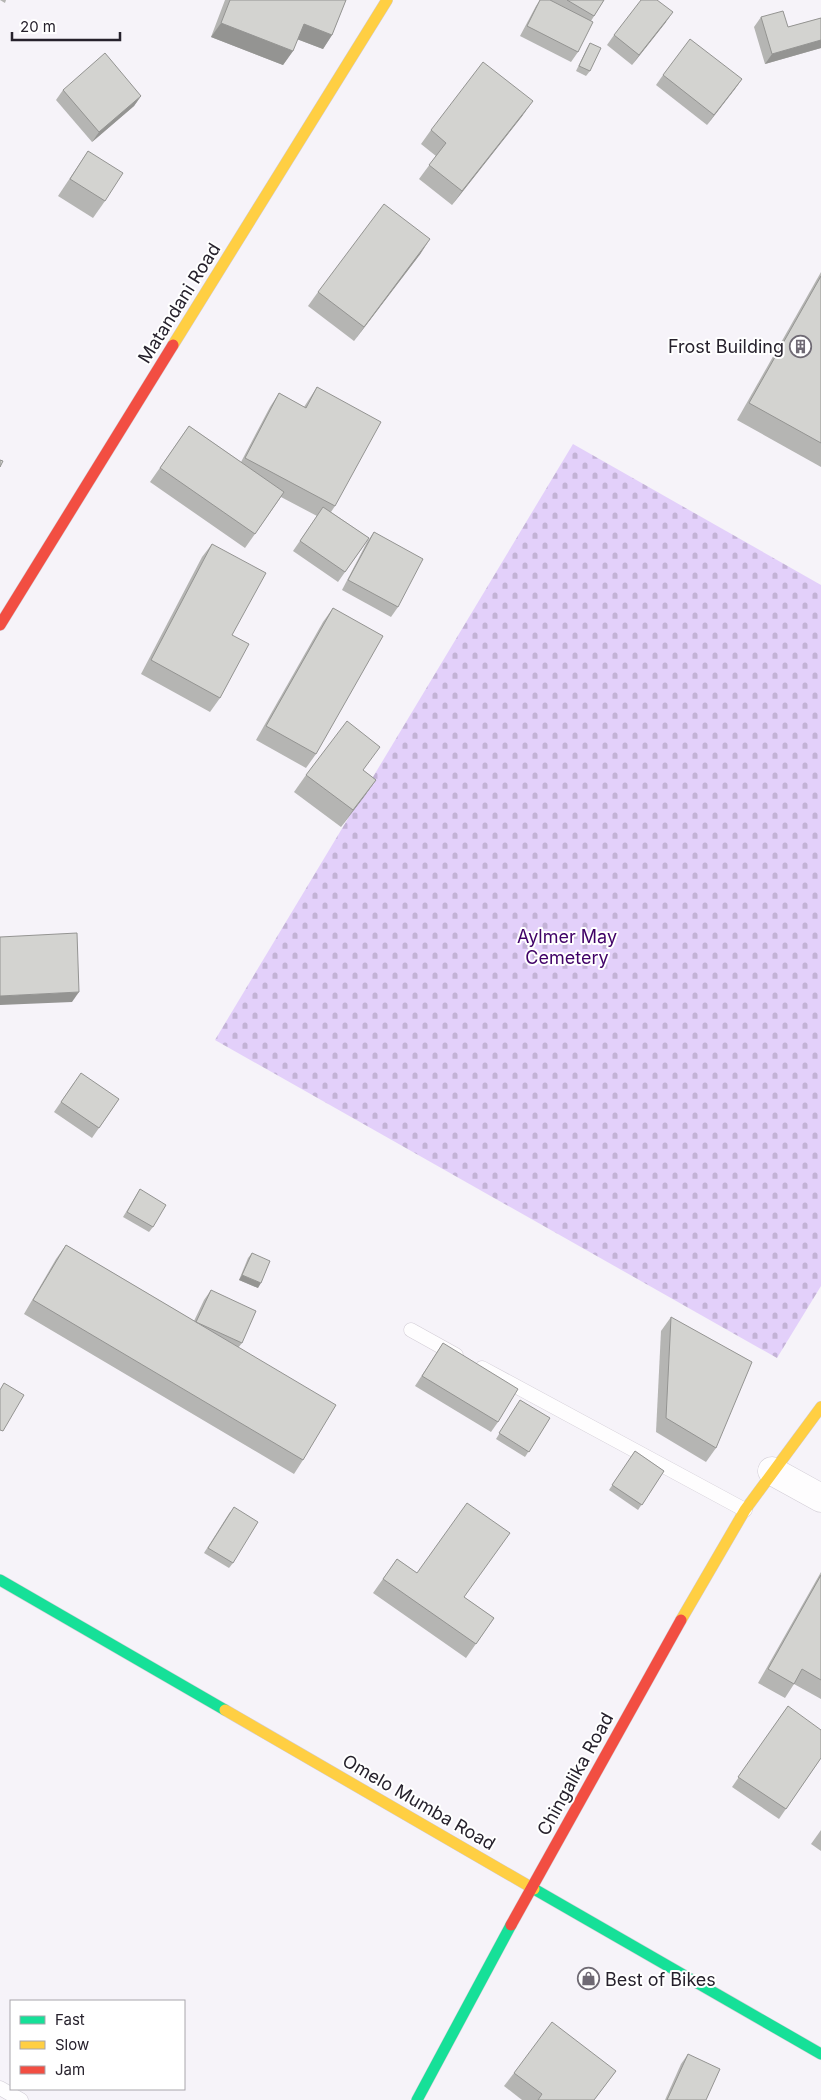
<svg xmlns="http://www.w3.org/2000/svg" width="821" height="2100" font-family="Inter,sans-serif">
<defs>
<pattern id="cemetery-stones" width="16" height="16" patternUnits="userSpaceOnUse" patternTransform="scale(1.25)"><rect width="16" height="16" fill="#e3d0fa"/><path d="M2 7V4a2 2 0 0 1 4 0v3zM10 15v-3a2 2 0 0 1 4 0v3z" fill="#c3b2d6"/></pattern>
</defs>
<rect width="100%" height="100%" fill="#f6f3f9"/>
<!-- cemetery -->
<path fill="url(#cemetery-stones)" d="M 573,444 L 821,585 L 821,1286 L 777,1358 L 215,1040 Z"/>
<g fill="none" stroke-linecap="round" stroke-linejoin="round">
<defs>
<g id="lane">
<path d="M 411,1330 L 456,1355"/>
<path d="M 482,1368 L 745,1510"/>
<path d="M 0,2088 L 21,2100"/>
</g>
<path id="street" d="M 772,1471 L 821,1498"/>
<g id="fast">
<path d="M 0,1580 L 225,1710"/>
<path d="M 534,1889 L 821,2054"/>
<path d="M 417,2100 L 511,1925"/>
</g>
<g id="slow">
<path d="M 173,345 L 387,0"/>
<path d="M 681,1620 L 745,1510 L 821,1407"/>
<path d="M 225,1710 L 534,1889"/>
</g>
<g id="jam">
<path d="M 0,625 L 173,345"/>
<path d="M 511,1925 L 681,1620"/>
</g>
</defs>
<!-- lane casing -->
<use href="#lane" stroke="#d2cdd6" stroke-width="15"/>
<!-- street casing -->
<use href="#street" stroke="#d2cdd6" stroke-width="29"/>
<!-- fast casing -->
<use href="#fast" stroke="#d2cdd6" stroke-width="12"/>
<!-- slow casing -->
<use href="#slow" stroke="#d2cdd6" stroke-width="12"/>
<!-- jam casing -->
<use href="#jam" stroke="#d2cdd6" stroke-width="12"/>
<!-- lane -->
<use href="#lane" stroke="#fefdfe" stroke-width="14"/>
<!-- street -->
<use href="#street" stroke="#fefdfe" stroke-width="28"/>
<!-- fast -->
<use href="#fast" stroke="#16e098" stroke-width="11"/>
<!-- slow -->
<use href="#slow" stroke="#ffcf43" stroke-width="11"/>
<!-- jam -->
<use href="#jam" stroke="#f24e42" stroke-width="11"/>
</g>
<!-- wall -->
<g fill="#b5b5b3">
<path d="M 0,0 L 6,0 L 5,3 Z"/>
<path d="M 225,0 L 346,0 L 332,35 L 323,49 L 297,39 L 293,51 L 283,65 L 211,37 Z"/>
<path d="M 540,0 L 604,0 L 591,21 L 578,52 L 571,62 L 520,36 L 536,6 Z"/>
<path d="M 761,17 L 788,27 L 821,18 L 821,48 L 765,64 L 754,27 Z"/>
<path d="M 666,22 L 632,65 L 607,45 L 614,35 Z"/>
<path d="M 590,43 L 590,71 L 586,76 L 576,71 L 587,48 Z"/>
<path d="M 663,75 L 742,79 L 707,125 L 656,85 Z"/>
<path d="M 63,90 L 141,96 L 134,106 L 92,142 L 56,100 Z"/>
<path d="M 523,115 L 452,205 L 419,179 L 436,156 L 421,144 L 431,130 Z"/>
<path d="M 88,151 L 105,201 L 93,218 L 58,196 Z"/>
<path d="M 421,253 L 354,341 L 308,306 L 318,292 Z"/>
<path d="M 821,272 L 821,467 L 737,420 Z"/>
<path d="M 317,387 L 335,506 L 331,512 L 369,538 L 338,582 L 293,551 L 317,516 L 281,497 L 245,548 L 150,482 L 189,426 L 241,462 L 270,407 L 279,393 L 304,407 Z"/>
<path d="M 374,532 L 398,607 L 391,617 L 342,590 L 367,542 Z"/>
<path d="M 212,544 L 232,635 L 220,698 L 210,712 L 141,674 L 202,557 Z"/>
<path d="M 333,608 L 316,754 L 306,768 L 256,740 L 323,622 Z"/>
<path d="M 363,770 L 376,780 L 341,827 L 294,792 L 306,775 Z"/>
<path d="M 74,1083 L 119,1099 L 92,1138 L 54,1112 Z"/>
<path d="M 140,1189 L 153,1227 L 149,1232 L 123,1217 Z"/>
<path d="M 66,1245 L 194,1321 L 204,1300 L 211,1290 L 242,1343 L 238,1348 L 303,1460 L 294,1474 L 24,1314 L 56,1259 Z"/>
<path d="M 252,1253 L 258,1288 L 239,1280 L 248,1258 Z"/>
<path d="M 671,1317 L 716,1448 L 706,1462 L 656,1432 L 661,1331 Z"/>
<path d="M 443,1343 L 498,1422 L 491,1432 L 415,1386 Z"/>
<path d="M 517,1405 L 550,1418 L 525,1457 L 496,1439 Z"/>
<path d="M 635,1451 L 664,1471 L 638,1510 L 609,1490 Z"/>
<path d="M 230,1512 L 233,1563 L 229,1568 L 204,1553 Z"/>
<path d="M 397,1559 L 417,1573 L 464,1597 L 494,1618 L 466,1658 L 373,1593 Z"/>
<path d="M 821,1572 L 821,1699 L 794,1684 L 785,1698 L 758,1683 Z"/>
<path d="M 788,1706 L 821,1758 L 779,1819 L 732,1787 Z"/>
<path d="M 821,1830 L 821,1851 L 811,1844 Z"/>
<path d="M 688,2054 L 706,2100 L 665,2100 L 681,2064 Z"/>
<path d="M 616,2071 L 594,2100 L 522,2100 L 504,2086 L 514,2073 Z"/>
</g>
<!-- shaded-wall -->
<g fill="#949492">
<path d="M 673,12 L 666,22 L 632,65 L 639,55 Z"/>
<path d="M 221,23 L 293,51 L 283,65 L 211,37 Z"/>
<path d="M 304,24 L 332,35 L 323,49 L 294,38 Z"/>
<path d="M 821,40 L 821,48 L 765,64 L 772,54 Z"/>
<path d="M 742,79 L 735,89 L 707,125 L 714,115 Z"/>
<path d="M 141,96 L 134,106 L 92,142 L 99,132 Z"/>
<path d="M 533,101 L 523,115 L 452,205 L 462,191 Z"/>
<path d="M 430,239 L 421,253 L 354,341 L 364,327 Z"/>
<path d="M 376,780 L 364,797 L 341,827 L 353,810 Z"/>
<path d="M 79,992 L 72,1002 L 0,1005 L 0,996 Z"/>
<path d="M 242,1275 L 261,1283 L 258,1288 L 239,1280 Z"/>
</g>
<!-- building -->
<g fill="#d3d3d0" stroke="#949492">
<path d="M 230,0 L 346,0 L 332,35 L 304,24 L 293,51 L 221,23 Z"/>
<path d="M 540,0 L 550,0 L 593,22 L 578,52 L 527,26 Z"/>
<path d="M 567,0 L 604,0 L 594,16 Z"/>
<path d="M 641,0 L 657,0 L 673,12 L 639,55 L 614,35 Z"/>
<path d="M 783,11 L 788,27 L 821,18 L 821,40 L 772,54 L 761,17 Z"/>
<path d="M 690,39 L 742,79 L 714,115 L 663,75 Z"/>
<path d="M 590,43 L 601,48 L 590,71 L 579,66 Z"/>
<path d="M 105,53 L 141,96 L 99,132 L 63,90 Z"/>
<path d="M 483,62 L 533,101 L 462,191 L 429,165 L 446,143 L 431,130 Z"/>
<path d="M 88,151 L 123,173 L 105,201 L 70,179 Z"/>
<path d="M 384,204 L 430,239 L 364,327 L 318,292 Z"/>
<path d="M 821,276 L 821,443 L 749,403 Z"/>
<path d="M 317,387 L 381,422 L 335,506 L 245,458 L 279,393 L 306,408 Z"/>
<path d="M 189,426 L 284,492 L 255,534 L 160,468 Z"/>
<path d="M 0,460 L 3,461 L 0,467 Z"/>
<path d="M 323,507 L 369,538 L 345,572 L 300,541 Z"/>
<path d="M 374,532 L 423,559 L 398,607 L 348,580 Z"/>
<path d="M 212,544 L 266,573 L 232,635 L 249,644 L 220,698 L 151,660 Z"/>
<path d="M 333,608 L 383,636 L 316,754 L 266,726 Z"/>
<path d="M 347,721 L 380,747 L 363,770 L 376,780 L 353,810 L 306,775 Z"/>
<path d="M 77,933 L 79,992 L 0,996 L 0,937 Z"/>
<path d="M 81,1073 L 119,1099 L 99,1128 L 61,1102 Z"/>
<path d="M 140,1189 L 166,1205 L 153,1227 L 127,1212 Z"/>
<path d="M 66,1245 L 336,1405 L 303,1460 L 33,1300 Z"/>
<path d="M 252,1253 L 270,1261 L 261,1283 L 242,1275 Z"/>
<path d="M 211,1290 L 256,1311 L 242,1343 L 196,1322 Z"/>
<path d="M 671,1317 L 752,1362 L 716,1448 L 666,1418 Z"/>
<path d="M 443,1343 L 518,1389 L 498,1422 L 422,1376 Z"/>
<path d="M 4,1383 L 24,1395 L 3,1431 L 0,1430 L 0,1390 Z"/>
<path d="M 520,1400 L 550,1418 L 529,1452 L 499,1433 Z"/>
<path d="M 635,1451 L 664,1471 L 642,1505 L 612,1485 Z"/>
<path d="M 467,1503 L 510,1533 L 464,1597 L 494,1618 L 476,1644 L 383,1579 L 397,1559 L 417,1573 Z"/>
<path d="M 234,1507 L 258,1522 L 233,1563 L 208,1548 Z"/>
<path d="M 821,1575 L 821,1680 L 802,1669 L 794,1684 L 768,1669 Z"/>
<path d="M 788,1706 L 821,1730 L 821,1758 L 786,1809 L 738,1777 Z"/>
<path d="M 552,2022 L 616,2071 L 594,2100 L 538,2100 L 542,2094 L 514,2073 Z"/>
<path d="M 688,2054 L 720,2069 L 706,2100 L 667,2100 Z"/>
</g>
<!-- icons -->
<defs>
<symbol id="building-ring" viewBox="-11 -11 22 22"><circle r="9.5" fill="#fff" stroke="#6f6a74" stroke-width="1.5"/><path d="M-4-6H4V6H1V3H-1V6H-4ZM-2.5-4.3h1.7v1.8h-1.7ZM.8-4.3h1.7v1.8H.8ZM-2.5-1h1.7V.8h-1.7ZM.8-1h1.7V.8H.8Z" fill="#6f6a74"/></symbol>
<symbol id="shop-ring" viewBox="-11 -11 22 22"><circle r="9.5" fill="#fff" stroke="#6f6a74" stroke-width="1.5"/><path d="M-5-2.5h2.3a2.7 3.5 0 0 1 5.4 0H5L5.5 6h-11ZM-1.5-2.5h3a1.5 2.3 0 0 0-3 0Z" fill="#6f6a74"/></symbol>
</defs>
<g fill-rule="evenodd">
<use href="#building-ring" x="788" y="334" width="25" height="25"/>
<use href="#shop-ring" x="576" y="1966" width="25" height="25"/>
</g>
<g text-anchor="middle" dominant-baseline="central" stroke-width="4" stroke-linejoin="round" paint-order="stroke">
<!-- street labels -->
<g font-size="18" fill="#26212c" stroke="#fff">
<text transform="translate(179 303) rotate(-58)">Matandani Road</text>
<text transform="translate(575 1774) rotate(-61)">Chingalika Road</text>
<text transform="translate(419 1802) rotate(30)">Omelo Mumba Road</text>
</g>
<!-- poi labels -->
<g font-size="18" fill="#26212c" stroke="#fff" text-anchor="end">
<text x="784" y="346">Frost Building</text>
<text x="605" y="1979" text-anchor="start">Best of Bikes</text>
</g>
<!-- park labels -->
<g font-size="18" fill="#400267" stroke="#fff">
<text x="567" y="936">Aylmer May<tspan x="567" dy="21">Cemetery</tspan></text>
</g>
</g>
<!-- legend -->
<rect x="10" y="2000" width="175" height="90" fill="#ffffff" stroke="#a8a6ab"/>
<rect x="20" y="2016" width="25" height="8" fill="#16e098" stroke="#a8a6ab"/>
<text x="55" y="2025" font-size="15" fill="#26212c">Fast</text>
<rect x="20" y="2041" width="25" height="8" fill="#ffcf43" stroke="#a8a6ab"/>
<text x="55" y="2050" font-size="15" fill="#26212c">Slow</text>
<rect x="20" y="2066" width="25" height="8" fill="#f24e42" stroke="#a8a6ab"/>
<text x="55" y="2075" font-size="15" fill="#26212c">Jam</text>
<!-- scale -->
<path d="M12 32v8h108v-8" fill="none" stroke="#26212c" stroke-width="2.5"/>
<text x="20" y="32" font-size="15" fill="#26212c" stroke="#ffffff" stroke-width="4" paint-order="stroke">20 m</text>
</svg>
